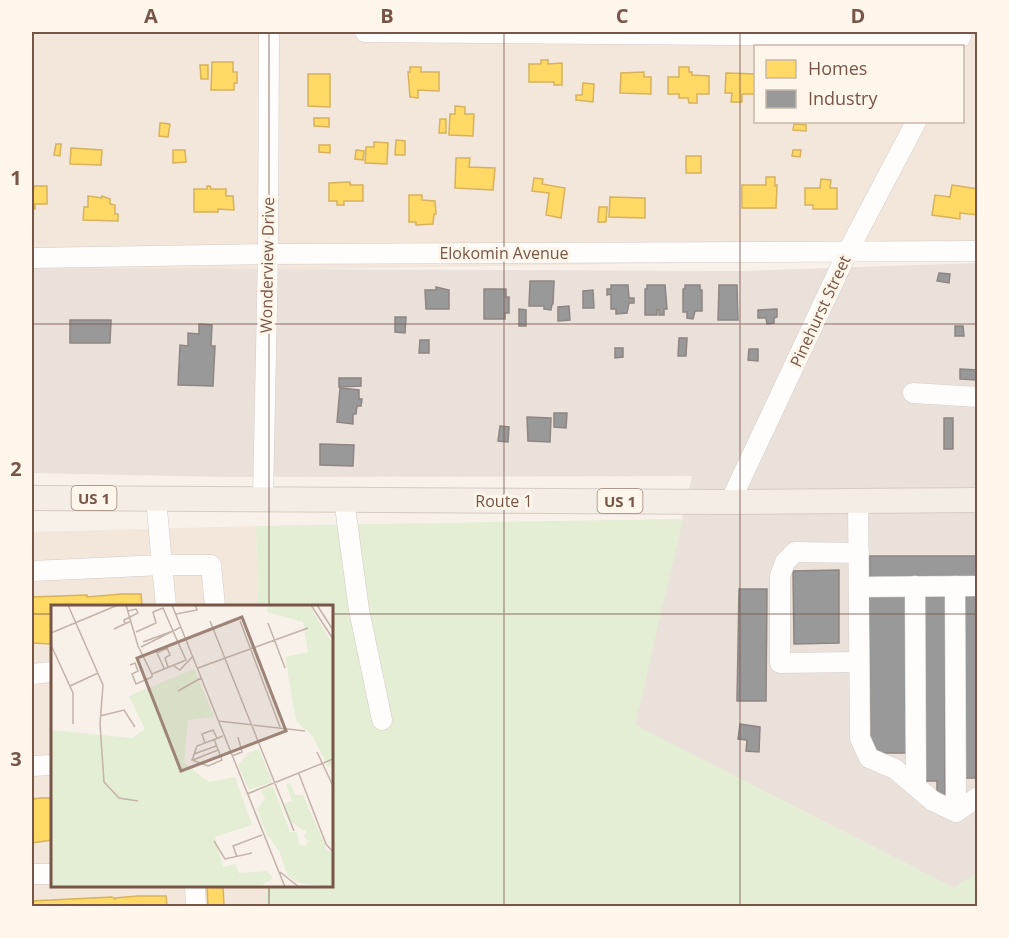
<svg xmlns="http://www.w3.org/2000/svg" width="1009" height="938" font-family="'Open Sans',sans-serif">
<rect width="100%" height="100%" fill="#f7f1ea"/>
<!-- residential -->
<g fill="#f3e6da" fill-rule="evenodd">
<path d="M 32,32 L 977,32 L 977,261 L 805,261 L 244,270 L 32,268 ZM 756,46 L 962,46 L 962,122 L 756,122 Z"/>
<path d="M 256,526 L 258,606 L 52,606 L 52,886 L 265,886 L 265,906 L 32,906 L 32,532 Z"/>
</g>
<!-- industrial -->
<path fill="#ebe1db" d="M 977,263 L 977,873 L 954,888 L 634,725 L 692,476 L 227,477 L 32,473 L 32,268 L 740,271 Z"/>
<!-- green -->
<path fill="#e4eed4" d="M 683,519 L 635,725 L 954,888 L 977,873 L 977,906 L 265,906 L 265,886 L 332,886 L 332,606 L 258,606 L 256,526 Z"/>
<!-- homes -->
<g fill="#ffd966" stroke="#d6b25d" stroke-width="1.5">
<path d="M 541,60 L 548,60 L 548,64 L 562,63 L 562,85 L 554,85 L 554,82 L 529,82 L 529,64 L 541,64 Z"/>
<path d="M 212,62 L 233,62 L 233,72 L 237,72 L 237,83 L 234,83 L 234,90 L 211,90 Z"/>
<path d="M 200,65 L 208,65 L 208,79 L 201,79 Z"/>
<path d="M 410,67 L 421,67 L 421,72 L 439,72 L 439,91 L 418,90 L 418,98 L 410,97 L 408,72 L 410,72 Z"/>
<path d="M 679,67 L 689,67 L 689,72 L 692,72 L 692,75 L 709,76 L 709,94 L 697,94 L 697,103 L 689,103 L 688,98 L 679,98 L 679,94 L 668,94 L 668,77 L 679,77 Z"/>
<path d="M 644,72 L 644,77 L 651,77 L 651,94 L 620,93 L 621,73 Z"/>
<path d="M 726,73 L 756,74 L 756,94 L 742,94 L 742,102 L 731,102 L 732,93 L 725,93 Z"/>
<path d="M 308,74 L 330,74 L 330,107 L 308,106 Z"/>
<path d="M 583,83 L 594,84 L 593,102 L 576,100 L 576,95 L 582,95 Z"/>
<path d="M 455,106 L 465,107 L 465,114 L 474,114 L 473,136 L 449,135 L 450,114 L 455,114 Z"/>
<path d="M 314,118 L 329,118 L 329,127 L 314,126 Z"/>
<path d="M 440,119 L 446,119 L 446,133 L 439,133 Z"/>
<path d="M 160,123 L 170,124 L 168,137 L 159,136 Z"/>
<path d="M 794,124 L 806,125 L 806,131 L 793,130 Z"/>
<path d="M 396,140 L 405,141 L 405,155 L 395,155 Z"/>
<path d="M 374,142 L 388,143 L 387,164 L 365,163 L 366,147 L 374,147 Z"/>
<path d="M 56,144 L 61,144 L 60,156 L 54,155 Z"/>
<path d="M 319,145 L 330,145 L 330,153 L 319,152 Z"/>
<path d="M 71,148 L 102,150 L 101,165 L 70,164 Z"/>
<path d="M 173,150 L 185,150 L 186,162 L 173,163 Z"/>
<path d="M 356,150 L 364,151 L 363,160 L 355,159 Z"/>
<path d="M 793,150 L 801,150 L 800,157 L 792,156 Z"/>
<rect x="686" y="156" width="15" height="17"/>
<path d="M 456,158 L 470,158 L 469,167 L 495,168 L 493,190 L 455,188 Z"/>
<path d="M 766,177 L 775,177 L 775,186 L 777,185 L 776,208 L 742,208 L 742,185 L 766,185 Z"/>
<path d="M 534,178 L 543,179 L 542,184 L 565,188 L 561,218 L 546,215 L 549,193 L 532,191 Z"/>
<path d="M 821,179 L 831,180 L 830,188 L 837,188 L 837,209 L 813,209 L 813,205 L 805,205 L 805,188 L 820,188 Z"/>
<path d="M 350,182 L 350,185 L 363,185 L 363,201 L 344,201 L 344,205 L 337,205 L 337,201 L 329,201 L 329,183 Z"/>
<path d="M 952,185 L 978,189 L 978,215 L 960,213 L 960,219 L 932,215 L 935,195 L 950,197 Z"/>
<path d="M 34,186 L 47,186 L 47,204 L 35,204 L 35,209 L 32,209 L 32,188 L 34,188 Z"/>
<path d="M 207,186 L 210,186 L 211,189 L 226,189 L 226,196 L 233,196 L 234,210 L 218,209 L 218,212 L 194,212 L 194,189 L 207,189 Z"/>
<path d="M 409,195 L 422,195 L 422,200 L 435,201 L 436,214 L 434,214 L 433,224 L 416,225 L 416,222 L 409,222 Z"/>
<path d="M 88,196 L 102,198 L 102,196 L 110,199 L 110,204 L 115,205 L 115,214 L 118,214 L 118,221 L 83,220 L 84,207 L 88,207 Z"/>
<path d="M 610,197 L 645,198 L 645,218 L 609,217 Z"/>
<path d="M 599,207 L 607,207 L 606,222 L 598,222 Z"/>
<path d="M 122,594 L 141,594 L 142,606 L 52,606 L 52,644 L 32,643 L 32,597 L 87,595 L 87,597 Z"/>
<path d="M 42,798 L 52,798 L 52,840 L 32,843 L 32,799 Z"/>
<path d="M 207,886 L 223,886 L 224,906 L 208,906 Z"/>
<path d="M 138,896 L 166,896 L 167,906 L 32,906 L 32,901 L 112,897 L 115,899 L 115,898 Z"/>
</g>
<!-- industry -->
<g fill="#999" stroke="#8f8581" stroke-width="1.5">
<path d="M 939,273 L 950,274 L 949,283 L 937,281 Z"/>
<path d="M 530,281 L 554,281 L 553,304 L 552,304 L 551,310 L 544,309 L 544,306 L 529,306 Z"/>
<path d="M 611,285 L 628,285 L 629,298 L 634,298 L 634,303 L 629,303 L 627,313 L 616,314 L 616,309 L 611,309 L 611,294 L 607,295 L 607,289 L 611,289 Z"/>
<path d="M 647,285 L 665,285 L 667,309 L 664,309 L 664,315 L 659,315 L 659,310 L 657,310 L 657,315 L 645,315 L 645,289 L 647,289 Z"/>
<path d="M 685,285 L 700,285 L 700,290 L 702,290 L 702,311 L 695,311 L 693,319 L 687,318 L 687,312 L 683,312 L 683,289 L 685,289 Z"/>
<path d="M 719,285 L 737,285 L 738,320 L 718,320 Z"/>
<path d="M 436,287 L 449,290 L 449,309 L 426,309 L 425,290 L 436,290 Z"/>
<path d="M 484,289 L 506,289 L 506,297 L 509,297 L 509,313 L 505,313 L 505,319 L 484,319 Z"/>
<path d="M 593,290 L 594,308 L 583,308 L 583,291 Z"/>
<path d="M 569,306 L 570,320 L 558,321 L 558,307 Z"/>
<path d="M 519,309 L 526,310 L 526,326 L 519,326 Z"/>
<path d="M 777,309 L 777,317 L 774,318 L 774,323 L 767,324 L 766,318 L 758,318 L 758,310 Z"/>
<path d="M 395,317 L 406,317 L 405,333 L 395,332 Z"/>
<path d="M 70,320 L 111,320 L 110,343 L 70,343 Z"/>
<path d="M 199,324 L 212,325 L 211,346 L 215,346 L 213,386 L 178,385 L 180,345 L 188,346 L 188,333 L 199,334 Z"/>
<path d="M 955,326 L 963,326 L 964,336 L 955,336 Z"/>
<path d="M 679,338 L 687,338 L 686,356 L 678,356 Z"/>
<path d="M 420,340 L 429,340 L 429,353 L 419,353 Z"/>
<path d="M 615,348 L 623,348 L 623,357 L 615,358 Z"/>
<path d="M 749,349 L 758,349 L 758,361 L 748,360 Z"/>
<path d="M 960,369 L 978,370 L 978,380 L 960,379 Z"/>
<path d="M 339,378 L 361,378 L 361,386 L 339,387 Z"/>
<path d="M 340,388 L 359,390 L 359,399 L 362,399 L 361,406 L 357,406 L 356,414 L 353,414 L 353,424 L 337,422 Z"/>
<path d="M 554,413 L 567,413 L 566,428 L 554,427 Z"/>
<path d="M 527,417 L 551,418 L 550,442 L 528,441 Z"/>
<rect x="944" y="418" width="9" height="31"/>
<path d="M 500,426 L 509,427 L 508,442 L 498,441 Z"/>
<path d="M 320,444 L 354,445 L 353,466 L 320,465 Z"/>
<rect x="870" y="556" width="108" height="22"/>
<path d="M 839,570 L 839,643 L 794,644 L 793,571 Z"/>
<path d="M 739,589 L 767,589 L 766,701 L 737,701 Z"/>
<path d="M 906,595 L 906,753 L 870,753 L 869,596 Z"/>
<path d="M 924,595 L 946,596 L 945,796 L 937,796 L 937,781 L 923,781 Z"/>
<rect x="961" y="596" width="17" height="182"/>
<path d="M 740,724 L 760,727 L 759,752 L 746,751 L 747,740 L 738,739 Z"/>
</g>
<g fill="none" stroke-linecap="round" stroke-linejoin="round">
<defs>
<g id="minor">
<path d="M 365,32 L 961,37"/>
<path d="M 32,258 L 268,254 L 978,251"/>
<path d="M 913,393 L 978,397"/>
<path d="M 156,498 L 162,565 L 211,565 L 215,606"/>
<path d="M 263,498 L 268,254 L 269,32"/>
<path d="M 344,499 L 359,610 L 382,720"/>
<path d="M 858,501 L 860,738 L 869,758 L 895,769 L 933,801 L 956,812 L 978,797"/>
<path d="M 730,502 L 848,251 L 916,122"/>
<path d="M 859,553 L 795,552 L 785,562 L 780,576 L 780,663 L 859,662"/>
<path d="M 32,571 L 162,565 L 166,606"/>
<path d="M 915,586 L 916,785"/>
<path d="M 955,586 L 956,812"/>
<path d="M 859,587 L 978,586"/>
<path d="M 32,674 L 52,672"/>
<path d="M 32,766 L 52,765"/>
<path d="M 32,874 L 52,874"/>
<path d="M 195,886 L 196,906"/>
</g>
<path id="major" d="M 32,498 L 730,502 L 978,500"/>
</defs>
<!-- minor casing -->
<use href="#minor" stroke="#d6ccc6" stroke-width="21"/>
<!-- major casing -->
<use href="#major" stroke="#d6cbc5" stroke-width="26"/>
<!-- minor -->
<use href="#minor" stroke="#fefdfc" stroke-width="20"/>
<!-- major -->
<use href="#major" stroke="#f3ede5" stroke-width="24"/>
</g>
<!-- grid -->
<path fill="none" stroke="#775648" stroke-width="1.5" stroke-opacity="0.55" d="M 269,32 L 269,606M 504,32 L 504,906M 740,32 L 740,906M 32,324 L 978,324M 32,614 L 52,614M 332,614 L 978,614M 269,886 L 269,906"/>
<g text-anchor="middle" dominant-baseline="central" stroke-width="6" stroke-linejoin="round" paint-order="stroke">
<!-- shield labels -->
<g fill="#fff6eb" stroke="#a08679" stroke-width="1.5">
<rect x="71.5" y="486" width="45" height="24" rx="4.5"/>
<rect x="597.5" y="489" width="45" height="24" rx="4.5"/>
</g>
<g font-size="15" font-weight="bold" fill="#775648">
<text x="94" y="498">US 1</text>
<text x="620" y="501">US 1</text>
</g>
<!-- street labels -->
<g font-size="16" fill="#775648" stroke="#fff6eb">
<text x="504" y="253">Elokomin Avenue</text>
<text transform="translate(267 265) rotate(-89)">Wonderview Drive</text>
<text transform="translate(820 311) rotate(-65)">Pinehurst Street</text>
<text x="504" y="501">Route 1</text>
</g>
</g>
<!-- overview -->
<g transform="translate(51 605)">
<rect width="282" height="282" fill="#f7f1ea"/>
<path d="M 217,0 L 258,0 L 282,40 L 282,159 L 277,162 L 261,130 L 246,117 L 243,105 L 234,52 L 257,47 L 252,17 L 216,7 ZM 143,64 L 163,112 L 137,115 L 133,158 L 158,177 L 184,172 L 201,220 L 164,232 L 172,262 L 184,259 L 188,268 L 216,266 L 222,273 L 208,282 L 0,282 L 0,125 L 81,133 L 94,124 L 78,91 ZM 208,144 L 221,177 L 198,185 L 187,160 L 197,148 ZM 239,178 L 244,190 L 252,190 L 276,245 L 282,248 L 282,282 L 248,278 L 237,271 L 228,246 L 215,228 L 206,204 L 214,194 L 210,185 L 222,181 L 239,227 L 246,227 L 248,239 L 253,241 L 258,236 L 252,232 L 256,227 L 240,217 L 233,199 L 241,196 L 235,179 Z" fill="#e4eed4"/>
<path fill="none" stroke="#c4b3a9" stroke-width="1.5" d="M 17,0 L 52,80 L 49,119 L 53,177 L 68,193 L 87,196M 75,0 L 87,41 L 101,69 L 135,55 L 122,26 L 130,22M 121,0 L 234,282M 260,0 L 282,34M 266,0 L 282,25M 125,9 L 146,5 L 144,0M 159,16 L 243,226M 189,16 L 229,122M 217,18 L 234,63M 74,19 L 73,15 L 87,8 L 85,4 L 77,6M 63,24 L 80,16M 85,27 L 105,18 L 102,7 L 112,3 L 122,26M 0,28 L 67,0M 0,40 L 22,88 L 22,119M 90,42 L 122,26 L 92,37M 79,60 L 84,58 L 87,66 L 81,69 L 85,79 L 101,72 L 101,69M 123,61 L 129,65 L 142,51M 113,63 L 106,48 L 116,43 L 119,50 L 114,53 L 117,62M 147,63 L 257,23M 19,81 L 47,68M 127,86 L 150,73M 49,111 L 73,105 L 84,122M 167,116 L 254,126M 163,134 L 171,155 L 157,161 L 141,155 L 146,141 L 172,131M 154,138 L 151,129 L 162,125 L 166,133M 266,147 L 282,181M 143,149 L 165,141M 181,151 L 191,147 L 187,132M 142,155 L 167,145M 151,159 L 169,151M 248,169 L 275,239 L 282,247M 196,189 L 282,154M 163,236 L 174,254 L 201,248M 186,252 L 182,241 L 211,230M 229,267 L 248,282"/>
<path fill="#9d8478" fill-opacity="0.15" stroke="#9d8478" stroke-width="3" d="M 191,12 L 235,126 L 130,166 L 86,53 Z"/>
<rect width="282" height="282" fill="none" stroke="#775648" stroke-width="3"/>
</g>
<!-- border -->
<rect width="1009" height="938" fill="none" stroke="#fff6eb" stroke-width="66"/>
<!-- legend -->
<rect x="754" y="45" width="210" height="78" fill="#fff6eb" stroke="#c9b6aa" stroke-width="1.5"/>
<rect x="766" y="60" width="30" height="18" fill="#ffd966" stroke="#c9b6aa" stroke-width="1.5"/>
<text x="808" y="75" font-size="18" fill="#775648">Homes</text>
<rect x="766" y="90" width="30" height="18" fill="#999999" stroke="#c9b6aa" stroke-width="1.5"/>
<text x="808" y="105" font-size="18" fill="#775648">Industry</text>
<rect x="33" y="33" width="943" height="872" fill="none" stroke="#775648" stroke-width="2"/>
<g font-size="20" text-anchor="middle" font-weight="bold" fill="#775648">
<text x="151" y="23">A</text>
<text x="387" y="23">B</text>
<text x="622" y="23">C</text>
<text x="858" y="23">D</text>
<text x="16" y="185">1</text>
<text x="16" y="476">2</text>
<text x="16" y="766">3</text>
</g>
</svg>
